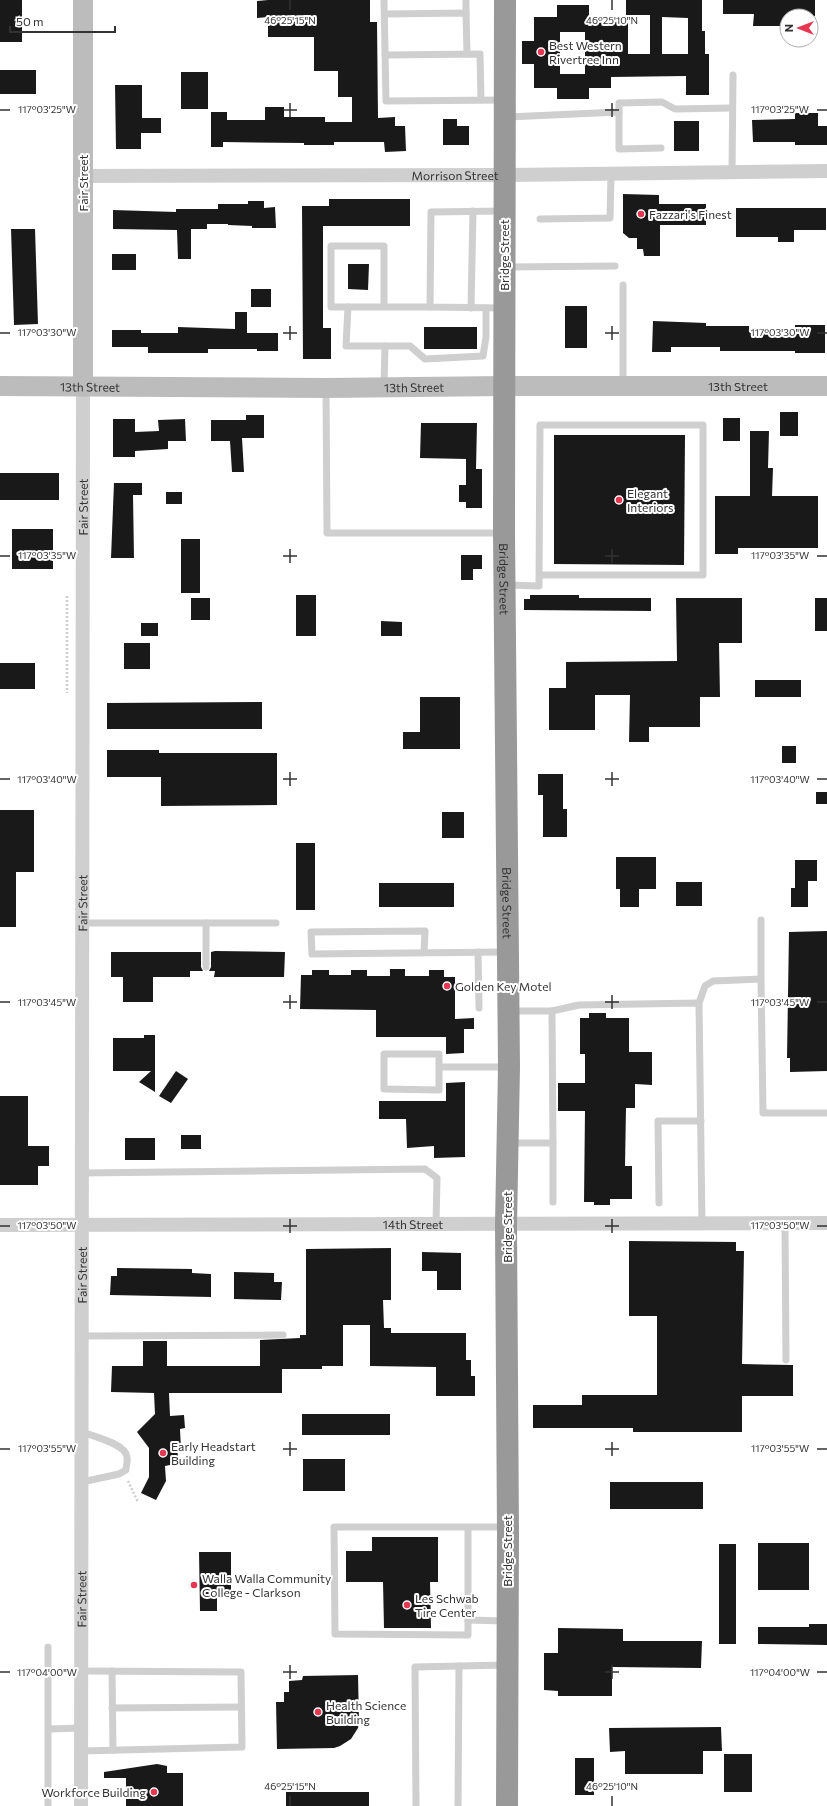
<svg xmlns="http://www.w3.org/2000/svg" width="827" height="1806" font-family="Commissioner,sans-serif">
<rect width="100%" height="100%" fill="#fff"/>
<!-- building -->
<g fill="#191919" fill-rule="evenodd">
<rect x="0" y="0" width="22" height="42"/>
<path d="M 268,0 L 370,0 L 370,22 L 377,22 L 378,118 L 395,117 L 395,126 L 405,126 L 406,151 L 385,152 L 384,142 L 334,142 L 334,145 L 304,145 L 304,143 L 223,142 L 223,147 L 211,147 L 211,112 L 227,112 L 227,120 L 265,120 L 265,107 L 284,107 L 284,117 L 325,117 L 325,122 L 352,122 L 352,97 L 338,97 L 338,71 L 314,71 L 314,37 L 268,37 L 268,17 L 257,18 L 257,1 Z"/>
<path d="M 626,0 L 702,0 L 702,31 L 705,31 L 705,54 L 709,54 L 709,95 L 686,95 L 686,76 L 611,77 L 611,88 L 589,88 L 589,99 L 557,99 L 557,88 L 534,88 L 534,64 L 522,64 L 522,41 L 534,41 L 534,17 L 557,17 L 557,5 L 589,5 L 589,17 L 628,16 L 628,54 L 650,54 L 650,15 L 626,15 ZM 662,17 L 688,18 L 688,54 L 662,54 ZM 560,32 L 585,32 L 585,74 L 560,74 Z"/>
<path d="M 723,0 L 815,0 L 815,16 L 787,16 L 787,26 L 753,26 L 754,14 L 723,14 Z"/>
<rect x="0" y="70" width="36" height="24"/>
<rect x="181" y="72" width="27" height="37"/>
<path d="M 115,85 L 142,85 L 142,118 L 161,118 L 161,133 L 141,133 L 141,149 L 116,149 Z"/>
<path d="M 795,113 L 818,113 L 818,126 L 827,126 L 827,145 L 795,145 L 795,142 L 753,142 L 752,120 L 795,119 Z"/>
<path d="M 443,119 L 457,119 L 457,126 L 469,126 L 469,145 L 443,145 Z"/>
<rect x="674" y="121" width="25" height="30"/>
<path d="M 623,194 L 659,195 L 659,204 L 706,204 L 706,225 L 660,225 L 660,256 L 644,256 L 643,249 L 637,249 L 637,238 L 629,238 L 623,233 Z"/>
<path d="M 329,199 L 410,199 L 410,226 L 323,226 L 323,328 L 331,328 L 331,359 L 303,359 L 302,206 L 329,206 Z"/>
<path d="M 248,201 L 264,201 L 264,208 L 275,207 L 276,228 L 252,228 L 252,226 L 228,225 L 228,224 L 207,224 L 207,229 L 191,229 L 191,259 L 178,259 L 177,230 L 113,229 L 113,210 L 176,212 L 176,209 L 218,209 L 218,204 L 248,204 Z"/>
<path d="M 736,208 L 826,208 L 826,230 L 794,230 L 794,242 L 778,242 L 778,237 L 736,237 Z"/>
<path d="M 11,229 L 35,229 L 38,324 L 14,325 Z"/>
<rect x="112" y="254" width="24" height="16"/>
<path d="M 348,264 L 369,264 L 368,290 L 348,289 Z"/>
<rect x="251" y="289" width="20" height="18"/>
<rect x="565" y="306" width="22" height="42"/>
<path d="M 235,312 L 247,312 L 247,333 L 278,333 L 278,351 L 257,351 L 257,349 L 208,349 L 208,353 L 148,353 L 148,347 L 112,347 L 112,330 L 141,330 L 141,333 L 178,333 L 178,327 L 235,329 Z"/>
<path d="M 653,321 L 706,323 L 706,326 L 749,326 L 749,331 L 795,331 L 795,325 L 825,325 L 825,353 L 795,353 L 795,351 L 720,351 L 720,347 L 671,347 L 671,352 L 652,352 Z"/>
<rect x="424" y="327" width="53" height="22"/>
<rect x="780" y="412" width="18" height="24"/>
<path d="M 246,415 L 264,415 L 264,438 L 242,438 L 244,472 L 232,472 L 230,441 L 211,441 L 211,420 L 246,420 Z"/>
<rect x="723" y="418" width="17" height="23"/>
<path d="M 113,419 L 135,419 L 135,432 L 159,431 L 158,420 L 185,419 L 186,441 L 168,441 L 168,449 L 135,451 L 135,457 L 113,457 Z"/>
<path d="M 421,423 L 477,423 L 476,469 L 482,469 L 482,508 L 466,508 L 466,502 L 459,502 L 459,485 L 466,485 L 466,459 L 420,458 Z"/>
<path d="M 750,431 L 769,431 L 768,468 L 773,468 L 772,496 L 818,496 L 818,548 L 738,548 L 738,554 L 715,554 L 715,496 L 750,496 Z"/>
<path d="M 554,435 L 685,435 L 684,565 L 554,564 Z"/>
<rect x="0" y="473" width="59" height="27"/>
<path d="M 114,483 L 142,483 L 142,495 L 133,495 L 134,558 L 111,558 Z"/>
<rect x="166" y="492" width="16" height="12"/>
<rect x="12" y="529" width="41" height="40"/>
<rect x="181" y="539" width="19" height="54"/>
<path d="M 461,555 L 482,555 L 482,569 L 473,569 L 473,580 L 461,580 Z"/>
<rect x="296" y="595" width="20" height="41"/>
<path d="M 530,595 L 579,595 L 579,598 L 651,598 L 651,611 L 524,610 L 524,599 L 530,599 Z"/>
<rect x="191" y="598" width="19" height="22"/>
<path d="M 676,598 L 742,598 L 742,643 L 719,643 L 720,697 L 700,697 L 700,727 L 649,727 L 649,742 L 629,742 L 630,695 L 595,695 L 595,730 L 549,730 L 549,688 L 566,688 L 566,662 L 677,661 Z"/>
<rect x="815" y="598" width="12" height="33"/>
<path d="M 381,621 L 402,622 L 402,636 L 381,636 Z"/>
<rect x="141" y="623" width="17" height="13"/>
<rect x="124" y="643" width="26" height="26"/>
<rect x="0" y="663" width="35" height="26"/>
<rect x="755" y="680" width="46" height="17"/>
<path d="M 420,697 L 460,697 L 460,749 L 403,749 L 403,732 L 420,732 Z"/>
<path d="M 262,702 L 262,729 L 107,729 L 107,703 Z"/>
<rect x="782" y="746" width="14" height="17"/>
<path d="M 107,750 L 159,750 L 159,753 L 277,753 L 277,805 L 161,806 L 161,777 L 107,777 Z"/>
<path d="M 538,774 L 563,774 L 563,809 L 567,809 L 567,837 L 543,837 L 543,795 L 538,795 Z"/>
<rect x="816" y="792" width="11" height="12"/>
<path d="M 0,810 L 34,810 L 34,872 L 16,872 L 16,927 L 0,927 Z"/>
<rect x="442" y="812" width="22" height="26"/>
<rect x="296" y="843" width="19" height="67"/>
<path d="M 616,857 L 656,857 L 656,889 L 639,889 L 639,907 L 620,907 L 620,889 L 616,889 Z"/>
<path d="M 795,860 L 817,860 L 817,881 L 808,881 L 808,907 L 791,907 L 791,888 L 795,888 Z"/>
<rect x="676" y="882" width="26" height="24"/>
<rect x="379" y="883" width="75" height="24"/>
<path d="M 827,931 L 827,1071 L 790,1072 L 790,1058 L 787,1058 L 789,932 Z"/>
<path d="M 215,951 L 285,952 L 284,977 L 214,977 L 215,971 L 209,971 L 211,967 L 211,952 Z"/>
<path d="M 111,952 L 201,952 L 201,967 L 203,971 L 190,971 L 190,977 L 153,977 L 153,1002 L 123,1002 L 123,977 L 111,977 Z"/>
<path d="M 390,969 L 405,969 L 405,976 L 429,976 L 429,970 L 444,970 L 444,977 L 455,977 L 455,1019 L 474,1018 L 474,1029 L 464,1029 L 464,1053 L 446,1054 L 446,1037 L 376,1037 L 376,1010 L 300,1009 L 301,975 L 312,975 L 312,970 L 329,970 L 329,975 L 351,975 L 351,970 L 367,970 L 367,976 L 390,976 Z"/>
<path d="M 589,1013 L 606,1013 L 606,1018 L 629,1018 L 629,1052 L 652,1052 L 652,1085 L 635,1084 L 635,1108 L 626,1108 L 625,1166 L 632,1166 L 632,1199 L 610,1199 L 610,1205 L 594,1205 L 594,1202 L 584,1202 L 585,1111 L 558,1111 L 558,1083 L 585,1083 L 585,1054 L 580,1054 L 580,1018 L 589,1018 Z"/>
<path d="M 144,1035 L 155,1035 L 155,1092 L 139,1082 L 151,1071 L 113,1071 L 113,1038 L 144,1038 Z"/>
<path d="M 176,1071 L 188,1079 L 171,1103 L 159,1096 Z"/>
<path d="M 465,1082 L 465,1157 L 434,1158 L 434,1146 L 407,1148 L 406,1119 L 379,1119 L 379,1101 L 446,1101 L 446,1083 Z"/>
<path d="M 0,1096 L 28,1096 L 28,1146 L 49,1146 L 49,1166 L 38,1166 L 38,1185 L 0,1185 Z"/>
<rect x="181" y="1135" width="20" height="14"/>
<rect x="125" y="1138" width="30" height="22"/>
<path d="M 629,1241 L 736,1242 L 736,1251 L 744,1251 L 742,1364 L 793,1365 L 793,1396 L 742,1396 L 742,1432 L 633,1432 L 633,1428 L 533,1428 L 533,1405 L 582,1405 L 582,1395 L 657,1395 L 657,1316 L 629,1316 Z"/>
<path d="M 391,1248 L 391,1300 L 383,1300 L 384,1328 L 391,1328 L 391,1333 L 466,1333 L 466,1360 L 471,1360 L 471,1376 L 475,1376 L 475,1396 L 436,1396 L 436,1367 L 370,1366 L 370,1325 L 343,1325 L 343,1366 L 322,1366 L 322,1369 L 282,1369 L 282,1393 L 169,1393 L 170,1416 L 184,1415 L 185,1428 L 180,1429 L 181,1450 L 177,1450 L 178,1456 L 174,1457 L 175,1464 L 165,1466 L 166,1481 L 156,1500 L 141,1493 L 149,1477 L 149,1448 L 137,1432 L 155,1414 L 154,1393 L 111,1392 L 112,1366 L 143,1366 L 143,1341 L 167,1341 L 167,1366 L 260,1366 L 260,1340 L 300,1338 L 300,1335 L 306,1335 L 306,1249 Z"/>
<path d="M 422,1252 L 461,1253 L 461,1290 L 437,1290 L 437,1271 L 422,1271 Z"/>
<path d="M 117,1268 L 192,1269 L 192,1273 L 211,1274 L 211,1297 L 110,1295 L 111,1276 L 117,1276 Z"/>
<path d="M 234,1272 L 274,1273 L 274,1282 L 282,1282 L 281,1300 L 234,1299 Z"/>
<rect x="302" y="1414" width="88" height="21"/>
<rect x="303" y="1459" width="42" height="32"/>
<rect x="610" y="1482" width="93" height="27"/>
<path d="M 372,1537 L 438,1537 L 438,1582 L 430,1582 L 431,1628 L 384,1628 L 383,1582 L 346,1582 L 346,1551 L 372,1551 Z"/>
<rect x="758" y="1543" width="51" height="47"/>
<rect x="719" y="1544" width="17" height="100"/>
<path d="M 199,1552 L 231,1552 L 231,1596 L 217,1596 L 217,1611 L 200,1611 Z"/>
<path d="M 809,1624 L 827,1624 L 827,1645 L 758,1644 L 758,1627 L 809,1627 Z"/>
<path d="M 558,1628 L 623,1629 L 623,1641 L 702,1641 L 701,1668 L 612,1667 L 612,1696 L 558,1696 L 558,1691 L 544,1690 L 544,1653 L 558,1653 Z"/>
<path d="M 358,1675 L 359,1722 L 358,1728 L 351,1739 L 340,1746 L 334,1748 L 277,1749 L 276,1702 L 284,1702 L 284,1692 L 289,1692 L 289,1681 L 302,1680 L 303,1676 Z"/>
<path d="M 721,1727 L 722,1751 L 703,1751 L 703,1774 L 625,1774 L 625,1751 L 610,1752 L 609,1728 Z"/>
<rect x="724" y="1754" width="28" height="38"/>
<rect x="575" y="1758" width="19" height="37"/>
<path d="M 157,1764 L 167,1766 L 167,1773 L 183,1773 L 183,1806 L 126,1806 L 126,1778 L 104,1778 L 104,1772 Z"/>
<rect x="286" y="1792" width="83" height="14"/>
</g>
<g fill="none" stroke-linecap="round" stroke-linejoin="round">
<!-- path -->
<g stroke="#ccc" stroke-width="2.5" stroke-dasharray="2 2" stroke-linecap="butt">
<path d="M 67,596 L 67,693"/>
<path d="M 128,1481 L 138,1502"/>
</g>
<!-- lane -->
<g stroke="#cfcfcf" stroke-width="7">
<path d="M 384,0 L 386,101 L 502,100"/>
<path d="M 466,0 L 466,13"/>
<path d="M 385,14 L 466,13 L 467,54"/>
<path d="M 385,55 L 480,54 L 481,100"/>
<path d="M 507,117 L 619,112"/>
<path d="M 661,148 L 619,149 L 619,103 L 662,102 L 675,109 L 732,108"/>
<path d="M 732,173 L 733,75"/>
<path d="M 540,219 L 610,218 L 611,174"/>
<path d="M 506,267 L 615,266"/>
<path d="M 348,307 L 346,346 L 385,346 L 384,386"/>
<path d="M 384,307 L 384,246 L 331,246 L 331,307 L 430,307"/>
<path d="M 471,308 L 473,211"/>
<path d="M 502,308 L 430,307 L 431,212 L 503,211"/>
<path d="M 385,346 L 410,346 L 425,359 L 483,356 L 486,337 L 486,308"/>
<path d="M 623,386 L 623,285"/>
<path d="M 326,389 L 327,533 L 501,533"/>
<path d="M 506,585 L 539,586 L 540,425 L 703,425 L 703,575 L 540,575"/>
<path d="M 82,923 L 276,923"/>
<path d="M 478,952 L 479,1008"/>
<path d="M 424,953 L 425,931 L 311,932 L 312,954 L 506,952"/>
<path d="M 206,967 L 206,923"/>
<path d="M 761,979 L 763,1113 L 827,1113"/>
<path d="M 699,1003 L 705,986 L 713,981 L 761,979 L 761,920"/>
<path d="M 510,1011 L 552,1011 L 553,1143 L 510,1143"/>
<path d="M 552,1011 L 579,1005 L 699,1003 L 702,1224"/>
<path d="M 439,1067 L 439,1090 L 384,1089 L 384,1054 L 439,1054 L 439,1067 L 507,1067"/>
<path d="M 553,1143 L 553,1202"/>
<path d="M 82,1173 L 425,1169 L 437,1178 L 436,1225"/>
<path d="M 659,1203 L 658,1121 L 701,1121"/>
<path d="M 785,1224 L 786,1360"/>
<path d="M 82,1336 L 283,1335"/>
<path d="M 82,1432 C 93,1436 126,1444 127,1457 C 128,1461 126,1466 126,1470 L 119,1474 L 82,1482"/>
<path d="M 468,1527 L 468,1635 L 335,1634 L 334,1527 L 505,1527"/>
<path d="M 468,1620 L 506,1621"/>
<path d="M 112,1671 L 113,1750"/>
<path d="M 112,1708 L 241,1707"/>
<path d="M 49,1729 L 81,1728"/>
<path d="M 81,1751 L 242,1747 L 241,1672 L 81,1671"/>
<path d="M 48,1806 L 48,1647"/>
<path d="M 416,1806 L 415,1667 L 505,1665"/>
<path d="M 458,1806 L 459,1666"/>
</g>
<!-- street -->
<g stroke="#cfcfcf" stroke-width="14">
<path id="s1" d="M 83,176 L 504,175 L 827,171"/>
<path id="s2" d="M 0,1225 L 827,1223"/>
<path id="s3" d="M 81,1806 L 83,387"/>
</g>
<!-- secondary -->
<g stroke="#bcbcbc" stroke-width="20">
<path d="M 83,0 L 83,387"/>
<path id="s4" d="M 0,386 L 326,388 L 504,386 L 827,386"/>
</g>
<!-- highway -->
<path stroke="#999" stroke-width="22" id="s5" d="M 505,0 L 504,533 L 509,1067 L 506,1225 L 508,1534 L 507,1806"/>
</g>
<!-- ticks -->
<path fill="none" stroke="#323232" stroke-width="1.5" d="M 290,0 L 290,10M 612,0 L 612,10M 290,103 L 290,117M 612,103 L 612,117M 0,110 L 10,110M 283,110 L 297,110M 605,110 L 619,110M 817,110 L 827,110M 290,326 L 290,340M 612,326 L 612,340M 0,333 L 10,333M 283,333 L 297,333M 605,333 L 619,333M 817,333 L 827,333M 290,549 L 290,563M 612,549 L 612,563M 0,556 L 10,556M 283,556 L 297,556M 605,556 L 619,556M 817,556 L 827,556M 290,772 L 290,786M 612,772 L 612,786M 0,779 L 10,779M 283,779 L 297,779M 605,779 L 619,779M 817,779 L 827,779M 290,995 L 290,1009M 612,995 L 612,1009M 0,1002 L 10,1002M 283,1002 L 297,1002M 605,1002 L 619,1002M 817,1002 L 827,1002M 290,1219 L 290,1233M 612,1219 L 612,1233M 0,1226 L 10,1226M 283,1226 L 297,1226M 605,1226 L 619,1226M 817,1226 L 827,1226M 290,1442 L 290,1456M 612,1442 L 612,1456M 0,1449 L 10,1449M 283,1449 L 297,1449M 605,1449 L 619,1449M 817,1449 L 827,1449M 290,1665 L 290,1679M 612,1665 L 612,1679M 0,1672 L 10,1672M 283,1672 L 297,1672M 605,1672 L 619,1672M 817,1672 L 827,1672M 290,1796 L 290,1806M 612,1796 L 612,1806"/>
<!-- markers -->
<g fill="#e53751" stroke="#fff" stroke-width="1.5">
<circle cx="541" cy="52" r="4"/>
<circle cx="641" cy="214" r="4"/>
<circle cx="619" cy="500" r="4"/>
<circle cx="447" cy="986" r="4"/>
<circle cx="163" cy="1453" r="4"/>
<circle cx="194" cy="1585" r="4"/>
<circle cx="407" cy="1605" r="4"/>
<circle cx="318" cy="1712" r="4"/>
<circle cx="154" cy="1792" r="4"/>
</g>
<g text-anchor="middle" dominant-baseline="central" stroke-width="4" stroke-linejoin="round" paint-order="stroke">
<!-- poi labels -->
<g font-size="12" fill="#323232" stroke="#fff" text-anchor="start">
<text x="549" y="45">Best Western<tspan x="549" dy="14">Rivertree Inn</tspan></text>
<text x="649" y="214">Fazzari's Finest</text>
<text x="627" y="493">Elegant<tspan x="627" dy="14">Interiors</tspan></text>
<text x="455" y="986">Golden Key Motel</text>
<text x="171" y="1446">Early Headstart<tspan x="171" dy="14">Building</tspan></text>
<text x="202" y="1578">Walla Walla Community<tspan x="202" dy="14">College - Clarkson</tspan></text>
<text x="415" y="1598">Les Schwab<tspan x="415" dy="14">Tire Center</tspan></text>
<text x="326" y="1705">Health Science<tspan x="326" dy="14">Building</tspan></text>
<text x="146" y="1792" text-anchor="end">Workforce Building</text>
</g>
<!-- street labels -->
<g font-size="12" fill="#323232" stroke="#fff">
<text stroke="none"><textPath href="#s1" startOffset="372">Morrison Street</textPath></text>
<text transform="translate(83 183) rotate(-90)">Fair Street</text>
<text transform="translate(504 255) rotate(-90)">Bridge Street</text>
<text stroke="none"><textPath href="#s4" startOffset="738">13th Street</textPath></text>
<text stroke="none"><textPath href="#s4" startOffset="90">13th Street</textPath></text>
<text stroke="none"><textPath href="#s4" startOffset="414">13th Street</textPath></text>
<text stroke="none"><textPath href="#s3" startOffset="1299">Fair Street</textPath></text>
<text stroke="none"><textPath href="#s5" startOffset="579">Bridge Street</textPath></text>
<text stroke="none"><textPath href="#s3" startOffset="903">Fair Street</textPath></text>
<text stroke="none"><textPath href="#s5" startOffset="903">Bridge Street</textPath></text>
<text stroke="none"><textPath href="#s2" startOffset="413">14th Street</textPath></text>
<text transform="translate(507 1227) rotate(-90)">Bridge Street</text>
<text stroke="none"><textPath href="#s3" startOffset="531">Fair Street</textPath></text>
<text transform="translate(507 1551) rotate(-90)">Bridge Street</text>
<text stroke="none"><textPath href="#s3" startOffset="207">Fair Street</textPath></text>
</g>
</g>
<g font-size="10" text-anchor="middle" fill="#323232" stroke="#fff" stroke-width="4" stroke-linejoin="round" paint-order="stroke">
<text x="290" y="24">46°25'15"N</text>
<text x="612" y="24">46°25'10"N</text>
<text x="780" y="113">117°03'25"W</text>
<text x="47" y="113">117°03'25"W</text>
<text x="780" y="336">117°03'30"W</text>
<text x="47" y="336">117°03'30"W</text>
<text x="780" y="559">117°03'35"W</text>
<text x="47" y="559">117°03'35"W</text>
<text x="780" y="783">117°03'40"W</text>
<text x="47" y="783">117°03'40"W</text>
<text x="780" y="1006">117°03'45"W</text>
<text x="47" y="1006">117°03'45"W</text>
<text x="47" y="1229">117°03'50"W</text>
<text x="780" y="1229">117°03'50"W</text>
<text x="47" y="1452">117°03'55"W</text>
<text x="780" y="1452">117°03'55"W</text>
<text x="47" y="1676">117°04'00"W</text>
<text x="780" y="1676">117°04'00"W</text>
<text x="290" y="1790">46°25'15"N</text>
<text x="612" y="1790">46°25'10"N</text>
</g>
<!-- north arrow -->
<g transform="translate(799 28) rotate(270)"><circle r="19" fill="#ffffff" stroke="#adadad"/>
<path d="M0-3L7 15L0 10L-7 15Z" fill="#e53751"/>
<text y="-6" font-size="11" font-weight="bold" text-anchor="middle" fill="#323232">N</text>
</g>
<!-- scale -->
<path d="M10 26v6h105v-6" fill="none" stroke="#323232" stroke-width="2"/>
<text x="16" y="26" font-size="12" fill="#323232" stroke="#ffffff" stroke-width="3" paint-order="stroke">50 m</text>
</svg>
